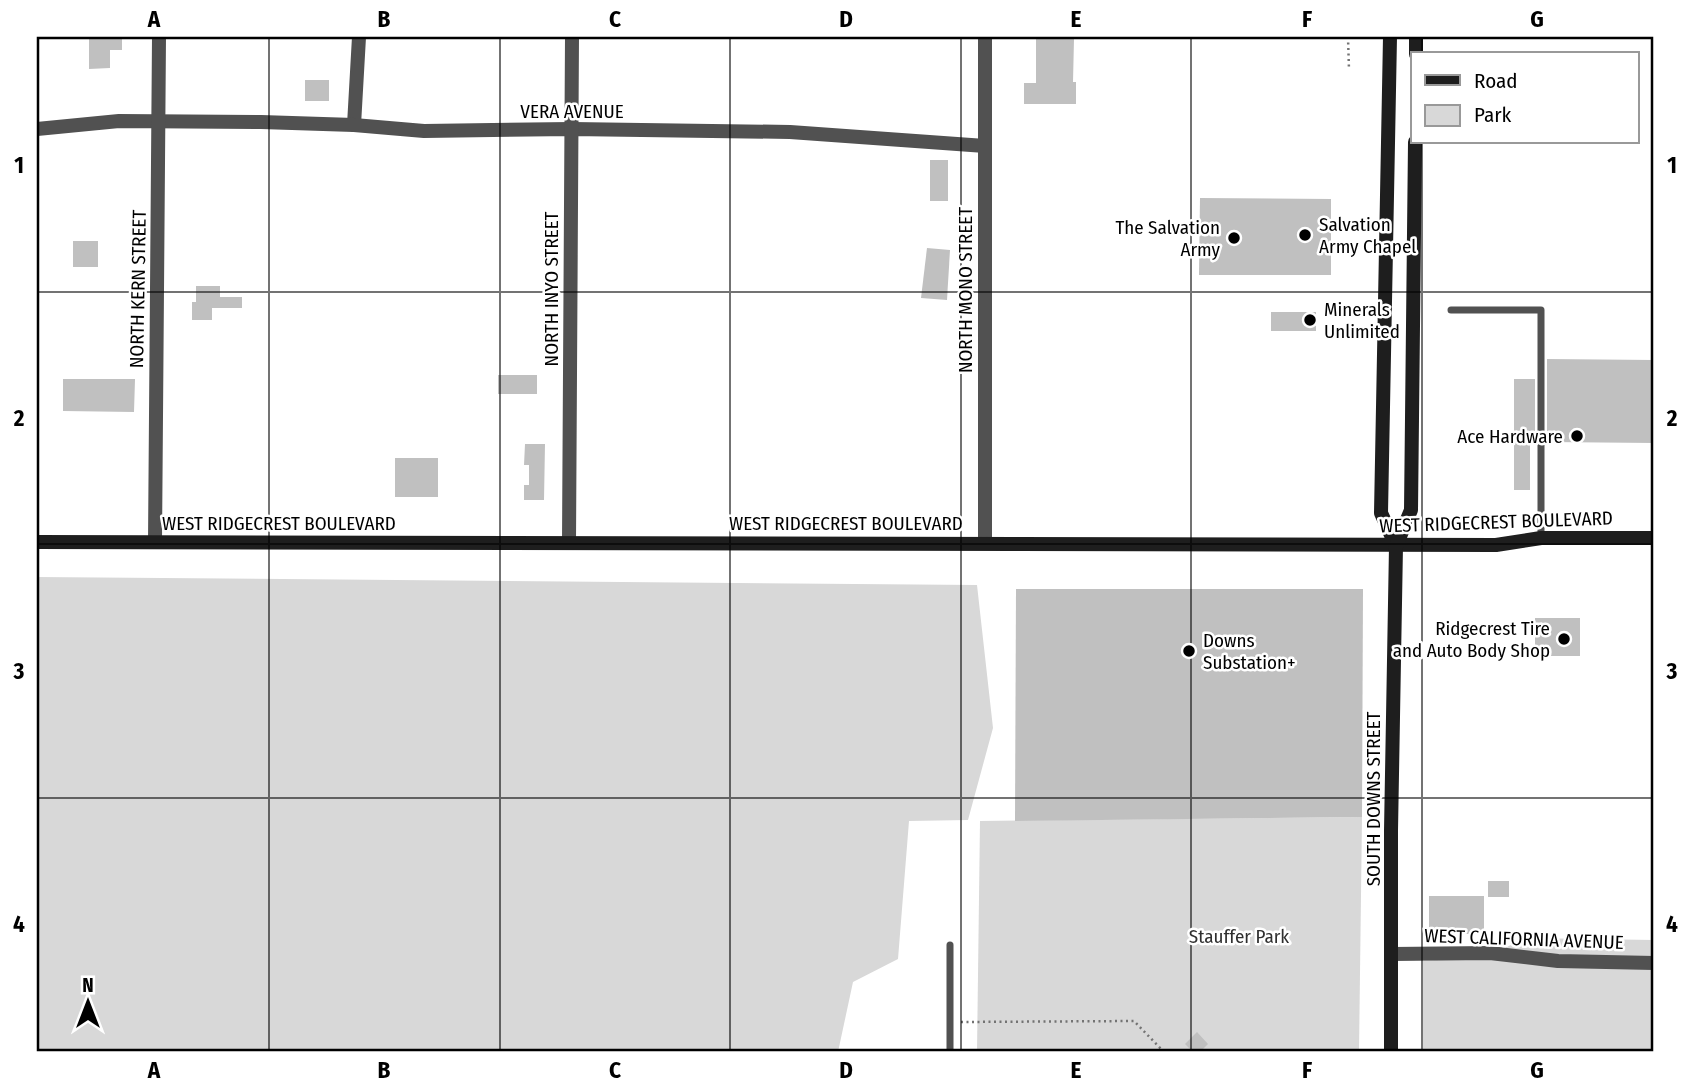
<svg xmlns="http://www.w3.org/2000/svg" width="1691" height="1089" font-family="'Fira Sans Condensed',sans-serif">
<rect width="100%" height="100%" fill="#fff"/>
<!-- green -->
<g fill="#d8d8d8">
<path d="M 37,577 L 977,585 L 993,728 L 968,820 L 909,821 L 898,959 L 853,982 L 838,1052 L 37,1052 Z"/>
<path d="M 1362,817 L 1359,1052 L 977,1052 L 980,821 Z"/>
<path d="M 1523,938 L 1654,940 L 1654,1052 L 1423,1052 L 1423,961 C 1460,958 1491,959 1523,938 Z"/>
</g>
<!-- building -->
<g fill="#c0c0c0">
<path d="M 89,37 L 122,37 L 122,50 L 110,50 L 110,68 L 89,69 Z"/>
<path d="M 1036,39 L 1074,39 L 1073,82 L 1076,82 L 1076,104 L 1024,104 L 1024,83 L 1036,83 Z"/>
<rect x="305" y="80" width="24" height="21"/>
<rect x="930" y="160" width="18" height="41"/>
<path d="M 1200,198 L 1331,199 L 1331,275 L 1199,275 Z"/>
<rect x="73" y="241" width="25" height="26"/>
<path d="M 927,248 L 950,250 L 947,300 L 921,298 Z"/>
<path d="M 196,286 L 220,286 L 220,297 L 242,297 L 242,308 L 212,308 L 212,320 L 192,320 L 192,302 L 196,302 Z"/>
<rect x="1271" y="312" width="45" height="19"/>
<path d="M 1547,359 L 1654,360 L 1654,443 L 1547,442 Z"/>
<rect x="498" y="375" width="39" height="19"/>
<path d="M 63,379 L 135,379 L 134,412 L 63,411 Z"/>
<path d="M 1514,379 L 1535,379 L 1535,442 L 1530,442 L 1530,490 L 1514,490 Z"/>
<path d="M 525,444 L 545,444 L 544,500 L 524,500 L 524,485 L 529,485 L 529,465 L 524,465 Z"/>
<rect x="395" y="458" width="43" height="39"/>
<path d="M 1016,589 L 1363,589 L 1362,817 L 1015,821 Z"/>
<rect x="1535" y="618" width="45" height="38"/>
<rect x="1488" y="881" width="21" height="16"/>
<rect x="1429" y="896" width="55" height="38"/>
<path d="M 1197,1032 L 1208,1044 L 1200,1052 L 1193,1052 L 1185,1044 Z"/>
</g>
<g fill="none" stroke-linecap="round" stroke-linejoin="round">
<!-- path -->
<g stroke="#737373" stroke-width="2.5" stroke-dasharray="2 3.5" stroke-linecap="butt">
<path d="M 1348,37 L 1349,70"/>
<path d="M 961,1022 L 1134,1021 L 1164,1052"/>
</g>
<!-- lane -->
<g stroke="#515151" stroke-width="7">
<path d="M 1451,310 L 1541,310 L 1541,538"/>
<path d="M 950,1052 L 950,945"/>
</g>
<!-- street -->
<g stroke="#515151" stroke-width="14">
<path d="M 354,125 L 359,37"/>
<path d="M 37,129 L 119,121 L 261,122 L 354,125 L 424,131 L 572,129 L 790,132 L 985,146"/>
<path d="M 155,542 L 159,37"/>
<path d="M 569,542 L 572,37"/>
<path d="M 985,543 L 985,37"/>
<path d="M 1392,954 L 1490,953 L 1558,961 L 1654,963"/>
</g>
<!-- secondary -->
<g stroke="#1e1e1e" stroke-width="14">
<path d="M 1390,37 L 1381,513 L 1396,546"/>
<path d="M 1416,54 L 1416,37"/>
<path d="M 37,542 L 1496,545 L 1541,538 L 1654,538"/>
<path d="M 1391,1052 L 1391,831 L 1396,546 L 1411,510 L 1415,142"/>
</g>
</g>
<!-- grid -->
<path fill="none" stroke="#000" stroke-width="2" stroke-opacity="0.55" d="M 269,37 L 269,1052M 500,37 L 500,1052M 730,37 L 730,1052M 961,37 L 961,1052M 1191,37 L 1191,1052M 1422,37 L 1422,54M 1422,142 L 1422,1052M 37,292 L 1654,292M 37,544 L 1654,544M 37,798 L 1654,798"/>
<!-- markers -->
<g fill="#000" stroke="#fff" stroke-width="2.5">
<circle cx="1305" cy="235" r="7"/>
<circle cx="1234" cy="238" r="7"/>
<circle cx="1310" cy="320" r="7"/>
<circle cx="1577" cy="436" r="7"/>
<circle cx="1564" cy="639" r="7"/>
<circle cx="1189" cy="651" r="7"/>
</g>
<g text-anchor="middle" dominant-baseline="central" stroke-width="5" stroke-linejoin="round" paint-order="stroke">
<!-- street labels -->
<g font-size="19" fill="#000" stroke="#fff">
<text x="572" y="111">VERA AVENUE</text>
<text transform="translate(138 289) rotate(-89)">NORTH KERN STREET</text>
<text transform="translate(551 289) rotate(-90)">NORTH INYO STREET</text>
<text transform="translate(965 290) rotate(-90)">NORTH MONO STREET</text>
<text transform="translate(1496 522) rotate(-2)">WEST RIDGECREST BOULEVARD</text>
<text x="279" y="523">WEST RIDGECREST BOULEVARD</text>
<text x="846" y="523">WEST RIDGECREST BOULEVARD</text>
<text transform="translate(1373 799) rotate(-90)">SOUTH DOWNS STREET</text>
<text transform="translate(1524 939) rotate(2)">WEST CALIFORNIA AVENUE</text>
</g>
<!-- poi labels -->
<g font-size="19" fill="#000" stroke="#fff" text-anchor="start">
<text x="1319" y="224">Salvation<tspan x="1319" dy="22">Army Chapel</tspan></text>
<text x="1220" y="227" text-anchor="end">The Salvation<tspan x="1220" dy="22">Army</tspan></text>
<text x="1324" y="309">Minerals<tspan x="1324" dy="22">Unlimited</tspan></text>
<text x="1563" y="436" text-anchor="end">Ace Hardware</text>
<text x="1550" y="628" text-anchor="end">Ridgecrest Tire<tspan x="1550" dy="22">and Auto Body Shop</tspan></text>
<text x="1203" y="640">Downs<tspan x="1203" dy="22">Substation+</tspan></text>
</g>
<!-- park labels -->
<g font-size="19" fill="#2f2f2f" stroke="#fff">
<text x="1239" y="936">Stauffer Park</text>
</g>
</g>
<!-- border -->
<rect width="1691" height="1089" fill="none" stroke="#ffffff" stroke-width="77"/>
<!-- legend -->
<rect x="1411" y="52" width="228" height="91" fill="#ffffff" stroke="#999999" stroke-width="2"/>
<rect x="1425" y="75" width="35" height="10" fill="#1e1e1e" stroke="#999999" stroke-width="2"/>
<text x="1474" y="88" font-size="21" fill="#000000">Road</text>
<rect x="1425" y="105" width="35" height="21" fill="#d8d8d8" stroke="#999999" stroke-width="2"/>
<text x="1474" y="122" font-size="21" fill="#000000">Park</text>
<!-- north arrow -->
<g transform="translate(88 1002)" stroke="#ffffff" stroke-width="5" paint-order="stroke">
<path d="M0-5L12 26L0 18L-12 26Z" fill="#000000"/>
<text y="-10" font-size="19" font-weight="bold" text-anchor="middle" fill="#000000">N</text>
</g>
<rect x="38" y="38" width="1614" height="1012" fill="none" stroke="#000" stroke-width="2.5"/>
<g font-size="23" text-anchor="middle" font-weight="bold" fill="#000">
<text x="154" y="27">A</text>
<text x="384" y="27">B</text>
<text x="615" y="27">C</text>
<text x="846" y="27">D</text>
<text x="1076" y="27">E</text>
<text x="1307" y="27">F</text>
<text x="1537" y="27">G</text>
<text x="19" y="173">1</text>
<text x="1672" y="173">1</text>
<text x="19" y="426">2</text>
<text x="1672" y="426">2</text>
<text x="19" y="679">3</text>
<text x="1672" y="679">3</text>
<text x="19" y="932">4</text>
<text x="1672" y="932">4</text>
<text x="154" y="1078">A</text>
<text x="384" y="1078">B</text>
<text x="615" y="1078">C</text>
<text x="846" y="1078">D</text>
<text x="1076" y="1078">E</text>
<text x="1307" y="1078">F</text>
<text x="1537" y="1078">G</text>
</g>
</svg>
